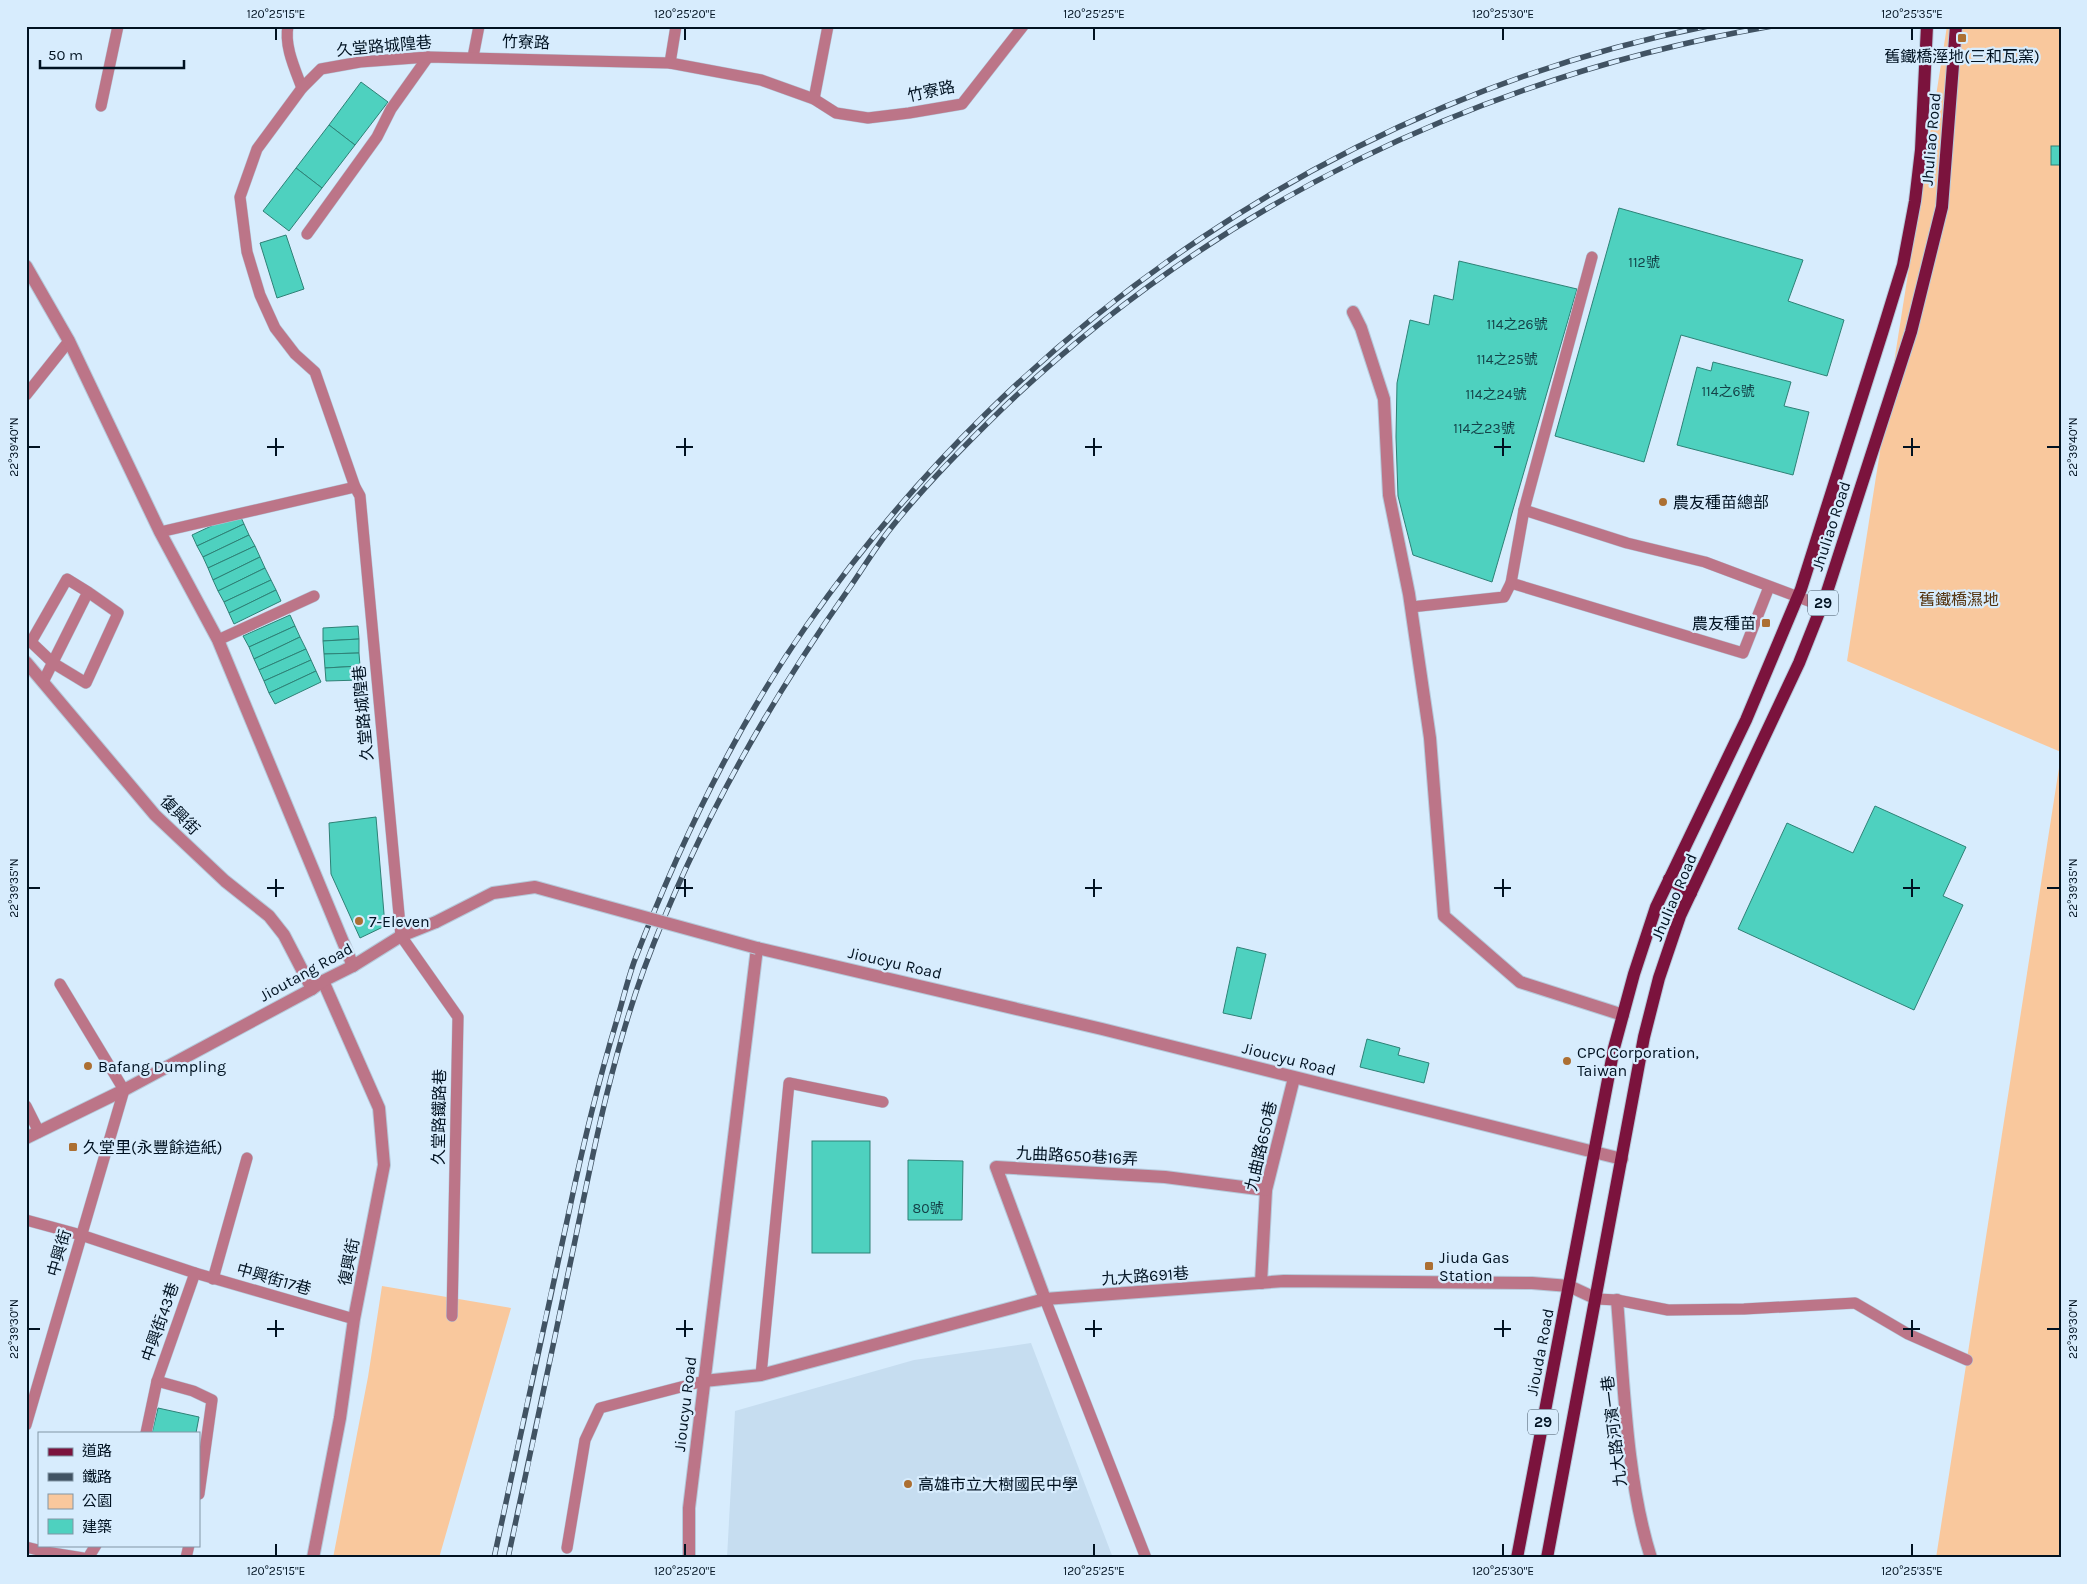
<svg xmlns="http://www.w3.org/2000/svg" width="2087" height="1584" font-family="Karla,'Noto Sans TC',sans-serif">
<rect width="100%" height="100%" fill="#d7ecfd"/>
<!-- built -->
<path fill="#c6ddf0" d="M 1031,1343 L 1113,1558 L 727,1558 L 735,1411 L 914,1360 Z"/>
<!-- green -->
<g fill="#f9c89d">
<path d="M 1947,26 L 2061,26 L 2061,752 L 1847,661 Z"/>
<path d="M 2061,755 L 2061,1558 L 1936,1558 Z"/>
<path d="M 382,1286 L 511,1308 L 439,1558 L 333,1558 L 368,1377 Z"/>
</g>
<!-- building -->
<g fill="#4ed1bf" stroke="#2e8176">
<path d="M 361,82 L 388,102 L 355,145 L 329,125 Z"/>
<path d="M 329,125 L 355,145 L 322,188 L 296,168 Z"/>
<rect x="2051" y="146" width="10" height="19"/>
<path d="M 296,168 L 322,188 L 289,231 L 263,211 Z"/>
<path d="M 1619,208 L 1803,260 L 1788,301 L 1844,320 L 1827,376 L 1681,335 L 1644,462 L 1555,436 Z"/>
<path d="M 286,235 L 304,289 L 277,298 L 260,243 Z"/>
<path d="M 1459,261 L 1577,289 L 1492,582 L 1413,555 L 1398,496 L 1396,437 L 1397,383 L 1410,320 L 1429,325 L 1434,295 L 1453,300 Z"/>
<path d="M 1713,362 L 1791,382 L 1784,406 L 1809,412 L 1793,475 L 1677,445 L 1697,367 L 1711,371 Z"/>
<path d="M 239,513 L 244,524 L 197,546 L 192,535 Z"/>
<path d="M 244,524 L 249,535 L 203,557 L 197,546 Z"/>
<path d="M 249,535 L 255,546 L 208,568 L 203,557 Z"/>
<path d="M 255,546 L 260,557 L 213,580 L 208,568 Z"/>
<path d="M 260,557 L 265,568 L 218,591 L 213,580 Z"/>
<path d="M 265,568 L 271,580 L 224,602 L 218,591 Z"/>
<path d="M 271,580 L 276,590 L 229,613 L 224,602 Z"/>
<path d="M 276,590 L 281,601 L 234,624 L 229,613 Z"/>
<path d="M 290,615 L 295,626 L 249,647 L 243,636 Z"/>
<path d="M 295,626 L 300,637 L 254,659 L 249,647 Z"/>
<path d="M 358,626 L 359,639 L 323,641 L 323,628 Z"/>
<path d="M 300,637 L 306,649 L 259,670 L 254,659 Z"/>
<path d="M 359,639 L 359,653 L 324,654 L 323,641 Z"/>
<path d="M 306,649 L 311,660 L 264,681 L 259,670 Z"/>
<path d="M 359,653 L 360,666 L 325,668 L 324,654 Z"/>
<path d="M 311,660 L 316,671 L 269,693 L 264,681 Z"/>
<path d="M 360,666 L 361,680 L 326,681 L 325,668 Z"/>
<path d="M 316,671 L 321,682 L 275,704 L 269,693 Z"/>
<path d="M 1875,806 L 1966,847 L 1943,896 L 1963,905 L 1914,1010 L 1738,929 L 1787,823 L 1853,853 Z"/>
<path d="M 376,817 L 385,926 L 360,938 L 331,874 L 329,823 Z"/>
<path d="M 1237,947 L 1266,954 L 1251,1019 L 1223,1013 Z"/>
<path d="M 1367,1039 L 1400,1048 L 1398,1055 L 1429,1063 L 1424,1083 L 1360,1067 Z"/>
<rect x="812" y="1141" width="58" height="112"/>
<path d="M 908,1160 L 963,1161 L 962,1220 L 908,1220 Z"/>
<path d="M 158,1408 L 199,1417 L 196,1433 L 152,1433 Z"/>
</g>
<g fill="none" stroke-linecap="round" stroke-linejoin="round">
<defs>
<g id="service">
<path d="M 288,26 C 284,46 295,69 302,88"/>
<path d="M 473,57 L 479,26"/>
<path d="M 670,63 L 676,26"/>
<path d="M 814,99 L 828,26"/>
<path d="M 101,106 L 118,26"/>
<path d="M 307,234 L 377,137 L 391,109 L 428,57"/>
<path d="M 1592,257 L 1524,510 L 1511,583 L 1743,653 L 1769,587"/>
<path d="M 26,395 L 69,341"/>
<path d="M 1524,510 L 1627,543 L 1705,562 L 1822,606"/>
<path d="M 160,532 L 355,487"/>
<path d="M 1411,607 L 1504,597 L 1511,583"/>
<path d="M 218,640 L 314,596"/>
<path d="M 43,682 L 88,592 L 67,579 L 31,642 L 53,663 L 86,683 L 118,613 L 88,592"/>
<path d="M 26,1106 L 39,1132"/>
<path d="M 26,1220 L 81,1235 L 195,1273 L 354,1319"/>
<path d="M 213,1279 L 247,1158"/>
<path d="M 1045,1299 L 1146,1558"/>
<path d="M 1597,1299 L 1617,1300 L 1668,1310 L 1744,1309 L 1855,1303 L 1908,1334 L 1967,1360"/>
<path d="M 452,1316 L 458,1017 L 401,936 L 360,496 L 355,487 L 315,372 L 295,354 L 275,328 L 260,295 L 247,252 L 240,197 L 257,149 L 302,88 L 321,69 L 360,62 L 428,57 L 670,63 L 761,80 L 814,99 L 836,113 L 868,118 L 909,113 L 962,104 L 1023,26"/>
<path d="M 761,1375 L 789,1083 L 883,1102"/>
<path d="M 157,1381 L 193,1391 L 212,1400 L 199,1494"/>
<path d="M 26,1425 L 124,1090 L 60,984"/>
<path d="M 146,1433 L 157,1381 L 195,1273"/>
<path d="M 26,1547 L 46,1552 L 83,1558"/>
<path d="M 567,1548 L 585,1440 L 600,1408 L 704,1381"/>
<path d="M 88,1558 L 96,1545"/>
<path d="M 186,1558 L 189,1545"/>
</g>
<g id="minor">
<path d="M 26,266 L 69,341 L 160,532 L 218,640 L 353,966"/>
<path d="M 1353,312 L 1361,328 L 1384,399 L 1389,495 L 1409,594 L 1430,738 L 1444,916 L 1520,982 L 1623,1015"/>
<path d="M 26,662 L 155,815 L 225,881 L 269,916 L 284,935 L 312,989"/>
<path d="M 1261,1283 L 1266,1190 L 1294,1078"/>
<path d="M 1045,1299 L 996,1167 L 1165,1177 L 1266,1190"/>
<path d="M 1617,1300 C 1624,1383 1626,1478 1651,1558"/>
<path d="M 704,1381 L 761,1375 L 1045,1299 L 1284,1281 L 1532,1283 L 1569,1286 L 1597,1299"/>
<path d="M 313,1558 L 340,1418 L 354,1319 L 384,1165 L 379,1108 L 323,981"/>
<path d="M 689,1558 L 689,1508 L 757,948"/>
</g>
<g id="tertiary">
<path d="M 757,948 L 1102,1029 L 1622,1159"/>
<path d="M 26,1138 L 124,1090 L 312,989 L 323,981 L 353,966 L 401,936 L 436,922"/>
</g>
<g id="primary">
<path d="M 1669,879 L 1691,893"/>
<path d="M 1517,1558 L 1614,1048 L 1634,974 L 1656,907 L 1746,720 L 1801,589 L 1883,330 L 1903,265 L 1915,201 L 1921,150 L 1927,26"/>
<path d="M 1547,1558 L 1644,1037 L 1659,978 L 1680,916 L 1799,663 L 1826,595 L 1911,332 L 1942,207 L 1956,26"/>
</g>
</defs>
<!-- service casing -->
<use href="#service" stroke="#b5c9da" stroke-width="12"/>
<!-- minor casing -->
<use href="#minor" stroke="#b5c9da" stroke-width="14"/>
<!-- tertiary casing -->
<use href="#tertiary" stroke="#b5c9da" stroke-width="14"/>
<!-- primary casing -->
<use href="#primary" stroke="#b5c9da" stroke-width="14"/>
<!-- service -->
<use href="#service" stroke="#bc7588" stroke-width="11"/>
<!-- minor -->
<use href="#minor" stroke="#bc7588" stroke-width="12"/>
<!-- tertiary -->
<use href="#tertiary" stroke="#bc7588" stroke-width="12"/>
<!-- primary -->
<use href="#primary" stroke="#7b133d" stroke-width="12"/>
<defs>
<g id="rail">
<path d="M 494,1558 C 519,1441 544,1324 570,1207 C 583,1145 598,1083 616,1023 C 622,1003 627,982 634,962 C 679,845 735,728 807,625 C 1019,322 1343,98 1708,26"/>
<path d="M 508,1558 C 532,1449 554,1340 577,1231 C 595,1143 613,1054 644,969 C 694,834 765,708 848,590 C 862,570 875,548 891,528 C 924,486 963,447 1001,410 C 1216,204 1480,77 1772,26"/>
</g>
</defs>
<!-- rail casing -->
<use href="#rail" stroke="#415363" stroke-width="5.5"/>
<!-- rail -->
<use href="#rail" stroke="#d7ecfd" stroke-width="4" stroke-dasharray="11" stroke-linecap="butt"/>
<defs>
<path id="tertiary-bridge" d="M 436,922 L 493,893 L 535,887 L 757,948"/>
</defs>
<!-- tertiary-bridge casing -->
<use href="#tertiary-bridge" stroke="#b5c9da" stroke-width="14" stroke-linecap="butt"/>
<!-- tertiary-bridge -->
<use href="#tertiary-bridge" stroke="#bc7588" stroke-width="12"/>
</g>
<!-- ticks -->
<path fill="none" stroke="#011221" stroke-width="2" d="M 276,28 L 276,40M 685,28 L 685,40M 1094,28 L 1094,40M 1503,28 L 1503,40M 1912,28 L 1912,40M 276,438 L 276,456M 685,438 L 685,456M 1094,438 L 1094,456M 1503,438 L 1503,456M 1912,438 L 1912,456M 28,447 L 40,447M 267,447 L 284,447M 676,447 L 693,447M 1085,447 L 1102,447M 1494,447 L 1511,447M 1903,447 L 1920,447M 2047,447 L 2060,447M 276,879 L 276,897M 685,879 L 685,897M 1094,879 L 1094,897M 1503,879 L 1503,897M 1912,879 L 1912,897M 28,888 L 40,888M 267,888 L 284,888M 676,888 L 693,888M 1085,888 L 1102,888M 1494,888 L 1511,888M 1903,888 L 1920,888M 2047,888 L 2060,888M 276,1320 L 276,1337M 685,1320 L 685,1337M 1094,1320 L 1094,1337M 1503,1320 L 1503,1337M 1912,1320 L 1912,1337M 28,1329 L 40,1329M 267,1329 L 284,1329M 676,1329 L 693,1329M 1085,1329 L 1102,1329M 1494,1329 L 1511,1329M 1903,1329 L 1920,1329M 2047,1329 L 2060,1329M 276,1544 L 276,1556M 685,1544 L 685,1556M 1094,1544 L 1094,1556M 1503,1544 L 1503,1556M 1912,1544 L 1912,1556"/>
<!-- markers -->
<g fill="#ac6f32" stroke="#d7ecfd" stroke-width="2">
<rect x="1957" y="33" width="10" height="10" rx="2.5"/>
<circle cx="1663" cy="502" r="5"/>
<rect x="1761" y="618" width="10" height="10" rx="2.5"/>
<circle cx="359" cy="921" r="5"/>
<circle cx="1567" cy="1061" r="5"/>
<circle cx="88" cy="1066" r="5"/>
<rect x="68" y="1142" width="10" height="10" rx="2.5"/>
<rect x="1424" y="1261" width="10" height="10" rx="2.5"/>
<circle cx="908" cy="1484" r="5"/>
</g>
<g text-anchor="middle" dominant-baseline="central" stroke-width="4.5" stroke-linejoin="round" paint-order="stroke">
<!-- number labels -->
<g font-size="14" fill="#144248">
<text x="1644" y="262">112號</text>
<text x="1517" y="324">114之26號</text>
<text x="1507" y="359">114之25號</text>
<text x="1728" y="391">114之6號</text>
<text x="1496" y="394">114之24號</text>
<text x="1484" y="428">114之23號</text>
<text x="928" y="1208">80號</text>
</g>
<!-- shield labels -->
<g fill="#d7ecfd" stroke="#415363" stroke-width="1">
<rect x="1808" y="590.5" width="30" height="25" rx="4"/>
<rect x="1528" y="1409.5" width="30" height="25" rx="4"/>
</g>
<g font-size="15" font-weight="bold" fill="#011221">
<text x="1823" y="603">29</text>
<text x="1543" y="1422">29</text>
</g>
<!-- street labels -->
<g font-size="16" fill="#011221" stroke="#d7ecfd">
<text transform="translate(526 42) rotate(2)">竹寮路</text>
<text transform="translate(384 46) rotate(-5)">久堂路城隍巷</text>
<text transform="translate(931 91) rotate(-12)">竹寮路</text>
<text transform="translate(1931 139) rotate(-85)">Jhuliao Road</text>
<text transform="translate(1831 526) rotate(-72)">Jhuliao Road</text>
<text transform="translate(363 713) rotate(-95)">久堂路城隍巷</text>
<text transform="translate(180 815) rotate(45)">復興街</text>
<text transform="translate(1674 897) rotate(-67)">Jhuliao Road</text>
<text transform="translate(895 963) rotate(13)">Jioucyu Road</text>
<text transform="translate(306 972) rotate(-29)">Jioutang Road</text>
<text transform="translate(1289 1059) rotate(14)">Jioucyu Road</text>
<text transform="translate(439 1117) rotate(-89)">久堂路鐵路巷</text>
<text transform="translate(1261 1146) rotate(-77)">九曲路650巷</text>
<text transform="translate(1077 1156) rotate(3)">九曲路650巷16弄</text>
<text transform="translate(59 1253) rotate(-74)">中興街</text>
<text transform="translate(349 1262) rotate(-79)">復興街</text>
<text transform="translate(1145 1276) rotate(-4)">九大路691巷</text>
<text transform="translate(274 1279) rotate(16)">中興街17巷</text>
<text transform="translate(160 1322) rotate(-71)">中興街43巷</text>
<text transform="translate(1540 1352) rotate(-79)">Jiouda Road</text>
<text transform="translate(685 1404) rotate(-83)">Jioucyu Road</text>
<text transform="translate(1614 1431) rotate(-97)">九大路河濱一巷</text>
</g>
<!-- poi labels -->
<g font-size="16" fill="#011221" stroke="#d7ecfd" text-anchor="start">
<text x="1962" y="56" text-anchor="middle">舊鐵橋溼地(三和瓦窯)</text>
<text x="1673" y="502">農友種苗總部</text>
<text x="1756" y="623" text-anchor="end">農友種苗</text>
<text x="369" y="921">7-Eleven</text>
<text x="1577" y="1052">CPC Corporation,<tspan x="1577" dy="18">Taiwan</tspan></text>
<text x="98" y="1066">Bafang Dumpling</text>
<text x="83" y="1147">久堂里(永豐餘造紙)</text>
<text x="1439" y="1257">Jiuda Gas<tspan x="1439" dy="18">Station</tspan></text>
<text x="918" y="1484">高雄市立大樹國民中學</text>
</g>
<!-- park labels -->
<g font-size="16" fill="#54320d" stroke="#d7ecfd">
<text x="1959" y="599">舊鐵橋濕地</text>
</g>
</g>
<!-- border -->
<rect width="2087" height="1584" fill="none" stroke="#d7ecfd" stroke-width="55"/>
<!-- legend -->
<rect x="38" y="1432" width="162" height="115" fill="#d7ecfd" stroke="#8195a5"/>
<rect x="48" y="1448" width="25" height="8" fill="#7b133d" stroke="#8195a5"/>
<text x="82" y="1456" font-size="15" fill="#011221">道路</text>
<rect x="48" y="1473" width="25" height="8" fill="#415363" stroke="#8195a5"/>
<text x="82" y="1482" font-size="15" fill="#011221">鐵路</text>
<rect x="48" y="1494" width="25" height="15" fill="#f9c89d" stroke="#8195a5"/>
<text x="82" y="1506" font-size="15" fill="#011221">公園</text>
<rect x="48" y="1519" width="25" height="15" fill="#4ed1bf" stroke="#8195a5"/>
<text x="82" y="1532" font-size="15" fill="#011221">建築</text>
<!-- scale -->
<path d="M40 60v8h144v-8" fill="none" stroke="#011221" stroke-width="2.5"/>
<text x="48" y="60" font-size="15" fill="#011221" stroke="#d7ecfd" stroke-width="4" paint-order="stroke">50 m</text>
<rect x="28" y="28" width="2032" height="1528" fill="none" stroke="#011221" stroke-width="2"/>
<g font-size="12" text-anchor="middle" fill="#011221">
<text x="276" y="18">120°25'15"E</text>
<text x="685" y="18">120°25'20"E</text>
<text x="1094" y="18">120°25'25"E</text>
<text x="1503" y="18">120°25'30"E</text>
<text x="1912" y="18">120°25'35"E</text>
<text transform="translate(14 447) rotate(-90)" y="4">22°39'40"N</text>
<text transform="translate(2073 447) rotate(-90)" y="4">22°39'40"N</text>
<text transform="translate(14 888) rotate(-90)" y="4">22°39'35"N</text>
<text transform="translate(2073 888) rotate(-90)" y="4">22°39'35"N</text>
<text transform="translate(14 1329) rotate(-90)" y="4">22°39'30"N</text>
<text transform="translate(2073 1329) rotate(-90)" y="4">22°39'30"N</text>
<text x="276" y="1575">120°25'15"E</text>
<text x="685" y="1575">120°25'20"E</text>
<text x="1094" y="1575">120°25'25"E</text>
<text x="1503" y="1575">120°25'30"E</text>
<text x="1912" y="1575">120°25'35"E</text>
</g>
</svg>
